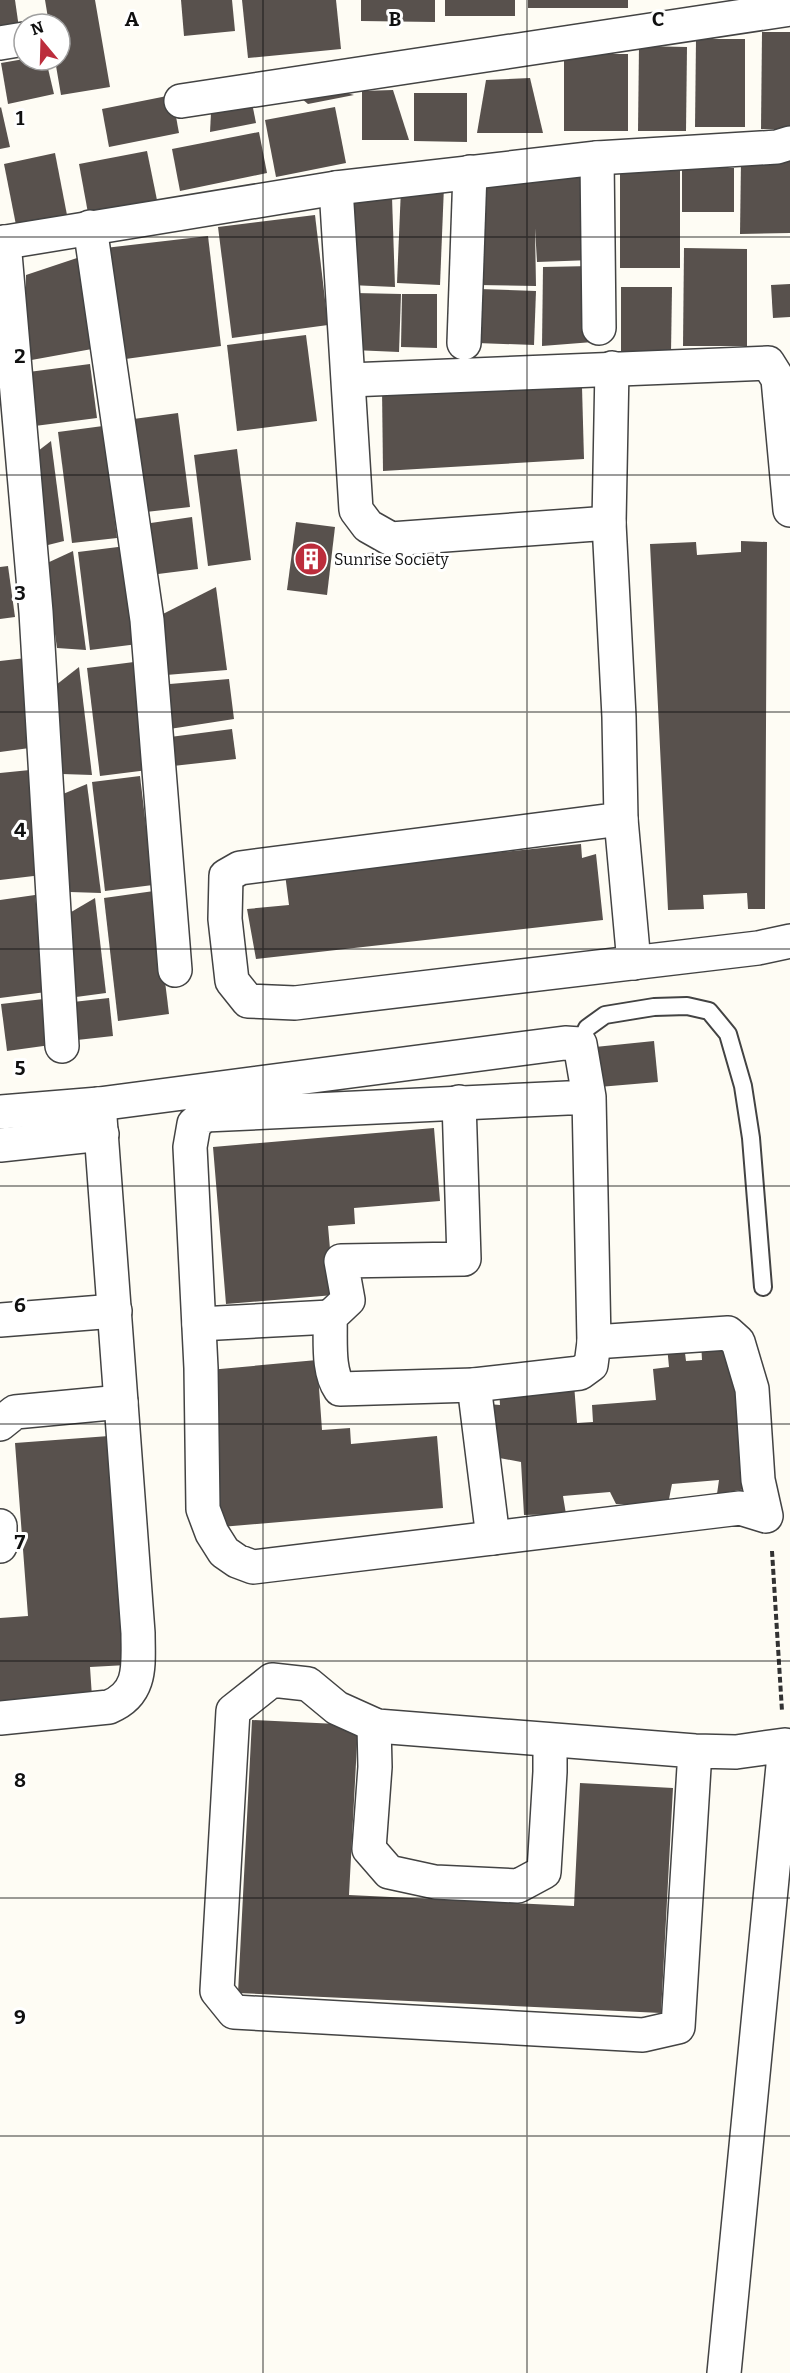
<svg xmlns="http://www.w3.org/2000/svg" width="790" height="2373" font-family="Bitter,serif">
<rect width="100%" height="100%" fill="#fefcf4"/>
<!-- building -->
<g fill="#58514d">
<path d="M 0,0 L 15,0 L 19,28 L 0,31 Z"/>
<path d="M 45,0 L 95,0 L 110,87 L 61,95 L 55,60 L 60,60 L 60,24 L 49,24 Z"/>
<path d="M 181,0 L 232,0 L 235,31 L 184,36 Z"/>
<path d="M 242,0 L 336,0 L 341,49 L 248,58 Z"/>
<path d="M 361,0 L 435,0 L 435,22 L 361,21 Z"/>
<rect x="445" y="0" width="70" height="16"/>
<rect x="528" y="0" width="100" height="8"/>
<path d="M 762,32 L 790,32 L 790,129 L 761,129 Z"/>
<path d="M 696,39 L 745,39 L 745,127 L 695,127 Z"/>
<path d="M 639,46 L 687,47 L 686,131 L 638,131 Z"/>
<rect x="564" y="54" width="64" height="77"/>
<path d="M 24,59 L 46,60 L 54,94 L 8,104 L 1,63 Z"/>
<path d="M 530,78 L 543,133 L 477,133 L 486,80 Z"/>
<path d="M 325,87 L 354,95 L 308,104 L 296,94 Z"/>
<path d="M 393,90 L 409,140 L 362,140 L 362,91 Z"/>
<path d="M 414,93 L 467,93 L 467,142 L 414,141 Z"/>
<path d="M 172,95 L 179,133 L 109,147 L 102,109 Z"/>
<path d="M 252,103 L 256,123 L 210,132 L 211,113 Z"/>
<path d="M 1,107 L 10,147 L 0,149 L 0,108 Z"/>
<path d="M 335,107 L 346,163 L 276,177 L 265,120 Z"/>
<path d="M 259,132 L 267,173 L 180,191 L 172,149 Z"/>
<path d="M 147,151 L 157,200 L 88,213 L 79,164 Z"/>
<path d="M 55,153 L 67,215 L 16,225 L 4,164 Z"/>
<path d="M 790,155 L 790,233 L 740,234 L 741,160 Z"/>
<rect x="620" y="167" width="60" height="101"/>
<rect x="682" y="168" width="52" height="44"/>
<path d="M 592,171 L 592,260 L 537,262 L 535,228 L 536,286 L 478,285 L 480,179 Z"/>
<path d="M 444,186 L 440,285 L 397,283 L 401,188 Z"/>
<path d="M 392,197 L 395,287 L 350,285 L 349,200 Z"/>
<path d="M 315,215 L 328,325 L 232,338 L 218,227 Z"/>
<path d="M 208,236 L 221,346 L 118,360 L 105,248 Z"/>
<path d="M 684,248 L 747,249 L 747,346 L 683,346 Z"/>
<path d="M 80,257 L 92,349 L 26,361 L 26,275 Z"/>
<path d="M 592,266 L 593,342 L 542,346 L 543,267 Z"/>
<path d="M 790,284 L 790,317 L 773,318 L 771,285 Z"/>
<path d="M 621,287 L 672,287 L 671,353 L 621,353 Z"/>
<path d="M 479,289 L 536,291 L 534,345 L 477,343 Z"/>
<path d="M 355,293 L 401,294 L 399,352 L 353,350 Z"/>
<path d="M 402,294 L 437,294 L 437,348 L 401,347 Z"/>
<path d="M 306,335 L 317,421 L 237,431 L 227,345 Z"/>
<path d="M 90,364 L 97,418 L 27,427 L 21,373 Z"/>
<path d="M 582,387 L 584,459 L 383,471 L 382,389 Z"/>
<path d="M 178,413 L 190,507 L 137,513 L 126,420 Z"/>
<path d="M 103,426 L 117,538 L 72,543 L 58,432 Z"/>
<path d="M 51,441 L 64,541 L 44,546 L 38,451 Z"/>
<path d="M 237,449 L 251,560 L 208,566 L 194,455 Z"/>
<path d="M 192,517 L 198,569 L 150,575 L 144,524 Z"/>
<path d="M 296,522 L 335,527 L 327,595 L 287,590 Z"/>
<path d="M 741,541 L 767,542 L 765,909 L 748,909 L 747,893 L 703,895 L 704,909 L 668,910 L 650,544 L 696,542 L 697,555 L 741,552 Z"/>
<path d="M 126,546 L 138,644 L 90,650 L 78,552 Z"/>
<path d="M 73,551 L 86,650 L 57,648 L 45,564 Z"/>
<path d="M 8,566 L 15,617 L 0,619 L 0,567 Z"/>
<path d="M 216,587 L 227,670 L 166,675 L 159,616 Z"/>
<path d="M 26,658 L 37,747 L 0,752 L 0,661 Z"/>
<path d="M 134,662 L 148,770 L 100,776 L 87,668 Z"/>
<path d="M 79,667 L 92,775 L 62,774 L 56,685 Z"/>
<path d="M 229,679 L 234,719 L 163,730 L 158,685 Z"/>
<path d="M 232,729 L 236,759 L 173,766 L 170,737 Z"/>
<path d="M 30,770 L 42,875 L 0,880 L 0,773 Z"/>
<path d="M 140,776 L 153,885 L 105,891 L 92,782 Z"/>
<path d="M 87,784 L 101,893 L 70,892 L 63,794 Z"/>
<path d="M 581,844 L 582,858 L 596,854 L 603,920 L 256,959 L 247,909 L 289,905 L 285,874 Z"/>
<path d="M 154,891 L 169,1014 L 118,1021 L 104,898 Z"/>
<path d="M 35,895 L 46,992 L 0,998 L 0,900 Z"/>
<path d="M 95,898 L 106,993 L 61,999 L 61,918 Z"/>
<path d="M 52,998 L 58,1044 L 7,1051 L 1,1004 Z"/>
<path d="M 109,998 L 113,1036 L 68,1041 L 64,1003 Z"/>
<path d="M 654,1041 L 658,1082 L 599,1087 L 595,1047 Z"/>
<path d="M 434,1128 L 440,1201 L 354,1208 L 355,1224 L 328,1226 L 334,1295 L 226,1304 L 213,1147 Z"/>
<path d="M 722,1340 L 732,1356 L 737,1420 L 747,1420 L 746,1489 L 717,1494 L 719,1480 L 672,1484 L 668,1504 L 616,1504 L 610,1492 L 563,1496 L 566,1514 L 524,1515 L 521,1462 L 494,1457 L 488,1404 L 500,1405 L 499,1389 L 574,1384 L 577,1423 L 593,1422 L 592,1405 L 656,1400 L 653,1369 L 669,1367 L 667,1346 L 684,1345 L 686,1361 L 702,1360 L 701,1342 Z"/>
<path d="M 317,1360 L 322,1430 L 350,1428 L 351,1444 L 437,1436 L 443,1508 L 221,1527 L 209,1370 Z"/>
<path d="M 109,1436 L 127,1665 L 90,1667 L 92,1697 L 0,1704 L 0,1618 L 28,1616 L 15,1443 Z"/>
<path d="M 252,1720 L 358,1725 L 349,1895 L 574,1906 L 580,1783 L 673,1788 L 661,2013 L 238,1993 Z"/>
</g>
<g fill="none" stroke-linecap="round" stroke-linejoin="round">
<defs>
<path id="lane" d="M 580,1044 L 587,1028 L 605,1015 L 654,1007 L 687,1006 L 709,1011 L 728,1034 L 743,1086 L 751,1138 L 763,1287"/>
<g id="street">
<path d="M 0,43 L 24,39"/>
<path d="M 181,101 L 790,9"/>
<path d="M 597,158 L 599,328"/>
<path d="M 336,188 L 356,510 L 368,526 L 391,539 L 609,523 L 619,717 L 621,819 L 240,868 L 226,876 L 225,919 L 232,981 L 248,1001 L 295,1003 L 758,948 L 790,941"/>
<path d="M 90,227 L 147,620 L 175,970"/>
<path d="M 4,242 L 36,612 L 62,1046"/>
<path d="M 0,243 L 336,188 L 597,158 L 777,147 L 790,143"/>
<path d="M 464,343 L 470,172"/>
<path d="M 349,380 L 768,363 L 778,379 L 790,510"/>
<path d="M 609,523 L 612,368"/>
<path d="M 621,819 L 634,963"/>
<path d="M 459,1102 L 464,1259 L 341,1261 L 348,1300 L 330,1317 C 331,1340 327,1370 340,1389 L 474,1385 L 493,1538"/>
<path d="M 0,1112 L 99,1104 L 565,1043 L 580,1044 L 589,1097 L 594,1342 L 728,1333 L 738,1342 L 752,1389 L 758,1480 L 766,1516 L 740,1508 L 253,1567 L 237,1561 L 224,1552 L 212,1533 L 203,1509 L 201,1368 L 190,1147 L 194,1124 L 205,1115 L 589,1097"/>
<path d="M 0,1145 L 102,1134"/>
<path d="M 0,1320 L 115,1311"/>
<path d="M 199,1324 L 330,1317"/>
<path d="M 474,1385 L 580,1373 L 591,1365 L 594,1342"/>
<path d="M 0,1424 L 15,1412 L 121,1402"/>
<path d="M 0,1526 L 0,1546"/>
<path d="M 0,1718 L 109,1707 C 143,1693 138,1664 138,1633 L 99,1104"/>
<path d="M 374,1725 L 375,1767 L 369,1849 L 389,1872 L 435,1882 L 518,1886 L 544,1872 L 550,1772 L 550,1741"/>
<path d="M 695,1751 L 678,2027 L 643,2035 L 234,2012 L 217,1991 L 233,1711 L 272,1680 L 308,1684 L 337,1708 L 377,1726 L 695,1751 L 736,1752 L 785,1745 L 724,2373"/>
</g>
</defs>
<!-- lane casing -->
<use href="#lane" stroke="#434343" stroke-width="20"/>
<!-- street casing -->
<use href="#street" stroke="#434343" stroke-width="36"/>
<!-- path -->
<path stroke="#323232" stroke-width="4" stroke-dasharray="6 3" stroke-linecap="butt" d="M 772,1551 L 782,1711"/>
<!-- lane -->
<use href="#lane" stroke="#fff" stroke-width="16"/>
<!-- street -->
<use href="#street" stroke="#fff" stroke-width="33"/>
</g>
<!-- grid -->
<path fill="none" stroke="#101010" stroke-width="1.5" stroke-opacity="0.55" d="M 263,0 L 263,2373M 527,0 L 527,2373M 0,237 L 790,237M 0,475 L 790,475M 0,712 L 790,712M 0,949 L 790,949M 0,1186 L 790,1186M 0,1424 L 790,1424M 0,1661 L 790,1661M 0,1898 L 790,1898M 0,2136 L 790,2136"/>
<!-- icons -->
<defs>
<symbol id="building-disc" viewBox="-11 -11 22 22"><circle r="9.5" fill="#bc2d3c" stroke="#fff"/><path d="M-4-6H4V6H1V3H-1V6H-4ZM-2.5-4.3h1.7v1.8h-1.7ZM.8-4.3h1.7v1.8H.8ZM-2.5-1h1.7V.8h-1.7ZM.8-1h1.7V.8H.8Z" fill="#fff"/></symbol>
</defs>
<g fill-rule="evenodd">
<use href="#building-disc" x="292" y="540" width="38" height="38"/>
</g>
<g text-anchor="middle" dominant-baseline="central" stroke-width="6" stroke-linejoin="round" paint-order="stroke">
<!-- poi labels -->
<g font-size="16" fill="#101010" stroke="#fff" text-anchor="start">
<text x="334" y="559">Sunrise Society</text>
</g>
</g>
<g font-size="20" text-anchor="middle" font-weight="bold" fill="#101010" stroke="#fff" stroke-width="6" stroke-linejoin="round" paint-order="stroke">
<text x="132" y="26">A</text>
<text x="395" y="26">B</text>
<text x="658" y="26">C</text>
<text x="20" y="125">1</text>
<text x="20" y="363">2</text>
<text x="20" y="600">3</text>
<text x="20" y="837">4</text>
<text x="20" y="1075">5</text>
<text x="20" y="1312">6</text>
<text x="20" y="1549">7</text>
<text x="20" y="1787">8</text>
<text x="20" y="2024">9</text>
</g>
<!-- north arrow -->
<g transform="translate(42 42) rotate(341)"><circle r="28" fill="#ffffff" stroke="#9f9f9f" stroke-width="1.5"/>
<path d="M0-4.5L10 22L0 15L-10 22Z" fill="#bc2d3c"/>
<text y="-9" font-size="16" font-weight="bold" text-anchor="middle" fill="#101010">N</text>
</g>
</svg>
